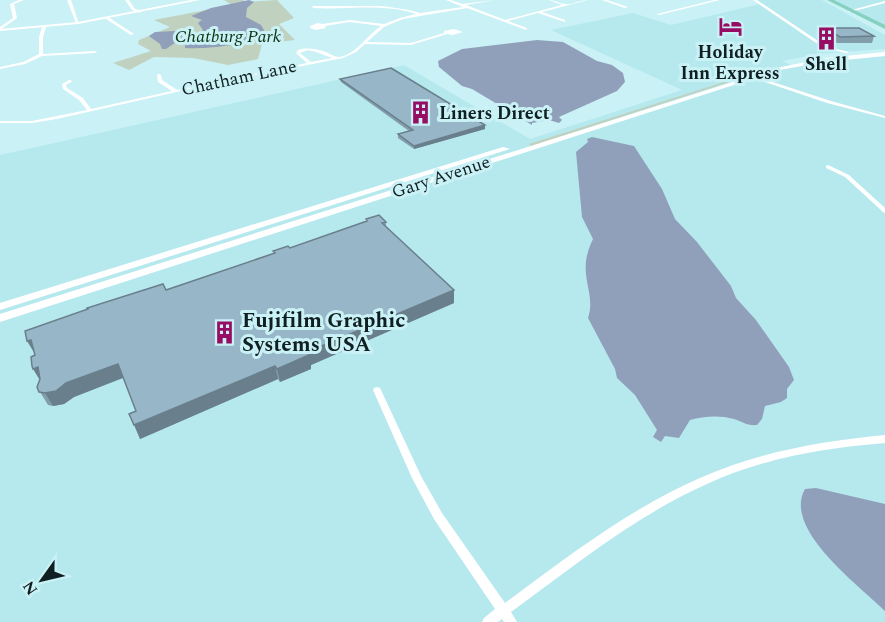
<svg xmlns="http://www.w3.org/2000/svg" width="885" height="622" font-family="Spectral,serif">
<rect width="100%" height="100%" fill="#caf2f6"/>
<!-- built -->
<g fill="#b6e9ee">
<path d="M 756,0 L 822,0 L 885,35 L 885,49 L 820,54 L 782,61 L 796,67 L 827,61 L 885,56 L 885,622 L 0,622 L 0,155 L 404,65 L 530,139 L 682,90 L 551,30 L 633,13 L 671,25 L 760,4 Z"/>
<path d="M 834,0 L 885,0 L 885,26 Z"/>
</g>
<!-- green -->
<g fill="#c0d1bf">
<path d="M 224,0 L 243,0 L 246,2 L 277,0 L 294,18 L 279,24 L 295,40 L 262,44 L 258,59 L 228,65 L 193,58 L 154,57 L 129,70 L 113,63 L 151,51 L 138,44 L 139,40 L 170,27 L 154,20 L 232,5 Z"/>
<path d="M 729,82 L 531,146 L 529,144 L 727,81 Z"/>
</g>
<!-- water -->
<g fill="#91a0ba">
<path d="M 249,0 L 254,2 L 247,8 L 246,17 L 261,25 L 264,30 C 254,46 204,49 185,48 L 185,45 L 203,30 L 198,23 L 202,20 L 191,16 L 211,8 Z"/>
<path d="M 175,31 L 181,34 L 182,38 L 166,49 L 162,49 L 160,44 L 149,36 L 155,32 Z"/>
<path d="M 537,40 L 563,42 L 597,61 L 612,65 L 623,73 L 625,82 L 617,91 L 559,117 L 562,120 L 559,123 L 549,120 L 532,123 L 532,125 L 472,89 L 462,86 L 439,67 L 438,61 L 462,49 Z"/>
<path d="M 592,137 L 634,146 L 662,189 L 675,219 L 697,242 L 731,286 L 736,298 L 756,320 L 789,367 L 794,380 L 787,389 L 787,398 L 781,402 L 765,406 L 762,419 L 757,425 C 747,426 743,422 734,419 C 720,415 704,416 690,420 L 679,438 L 665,436 L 661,442 L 653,437 L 657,430 L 635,395 L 617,378 L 615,369 L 588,318 C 597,291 575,275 593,239 L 582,217 L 576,152 L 588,142 L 587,139 Z"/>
<path d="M 816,488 L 885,504 L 885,611 C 860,586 782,529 805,489 Z"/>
</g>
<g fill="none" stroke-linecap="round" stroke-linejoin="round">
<!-- street -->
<g fill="#fff" fill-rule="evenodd">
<path d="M 19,0 L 24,0 L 14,4 L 17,18 L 0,30 L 0,27 L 13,18 L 10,4 Z"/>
<path d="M 67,0 L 71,0 L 79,24 L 76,23 Z"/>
<path d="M 125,0 L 129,0 L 134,8 L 140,11 L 140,13 L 132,10 Z"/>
<path d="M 446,0 L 451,0 L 462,4 L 495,0 L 466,5 L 505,20 L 562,5 L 549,0 C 555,0 560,4 566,4 C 573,5 580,0 588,0 L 542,12 L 565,20 L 565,22 L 538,13 L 508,21 L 527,28 L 526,30 L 467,8 L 403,19 L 384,27 L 367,42 L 411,43 L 444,33 L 444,31 L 454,29 L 463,32 L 452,35 L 447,34 L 411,45 L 365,44 L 356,52 L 343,58 L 216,83 L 57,119 L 32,123 L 0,123 L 0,121 L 32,121 L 87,110 L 79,100 L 63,89 L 62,84 L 69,80 L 73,81 L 66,85 L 67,88 L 83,98 L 91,109 L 172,91 L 158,82 L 157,75 L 159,74 L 161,75 L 162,80 L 177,90 L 307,63 L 296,53 L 298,50 C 308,47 316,49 326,52 C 330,54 335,57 339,57 C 356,55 368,34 381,26 L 350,22 L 325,26 L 326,28 L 316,30 L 310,28 L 310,26 L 318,23 L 322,24 L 350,20 L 384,24 L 400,18 L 416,14 C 383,3 347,10 313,8 L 312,6 L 382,6 L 409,10 L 420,13 L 463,7 ZM 308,50 L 316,52 L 332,58 L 311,62 L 300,53 Z"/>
<path d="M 602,0 L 607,0 L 628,7 L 625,8 Z"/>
<path d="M 714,0 L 720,0 L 659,15 L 657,14 Z"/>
<path d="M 753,0 L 757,0 L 827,47 L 849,52 L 847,53 L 825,49 Z"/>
<path d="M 885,1 L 885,3 L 850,12 L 848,11 Z"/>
<path d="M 106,17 L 108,17 L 134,34 L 131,35 L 106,19 Z"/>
<path d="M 44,26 L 46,27 L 43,37 L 43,54 L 95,51 L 97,52 L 95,53 L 42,56 L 25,64 L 0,69 L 0,67 L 23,62 L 39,54 L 39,37 L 42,27 Z"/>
<path d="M 745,73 L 831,101 L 885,116 L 885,118 L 827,103 L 744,75 L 744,73 Z"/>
<path d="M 828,165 L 849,175 L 885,208 L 885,213 L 883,212 L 845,177 L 826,168 L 826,166 Z"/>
<path d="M 377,387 L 380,388 L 381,390 L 421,476 L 442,513 L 505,603 C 567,557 629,509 700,478 C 758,452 822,441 885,435 L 885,443 C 824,448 763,458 707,484 C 635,516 574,566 511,612 L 517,622 L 504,622 L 502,619 L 498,622 L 482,622 L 484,618 L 495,609 L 434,519 L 412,478 L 373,390 L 374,388 Z"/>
</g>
<!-- secondary -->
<g fill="#fff" fill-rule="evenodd">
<path d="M 191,0 L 200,0 L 78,24 L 0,31 L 0,29 L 78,22 Z"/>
<path d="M 885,52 L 885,56 L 824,62 L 780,70 L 0,322 L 0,314 L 777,68 L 824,58 Z"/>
<path d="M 503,147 L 510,149 L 0,310 L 0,303 Z"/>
</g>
<!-- primary -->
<path fill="#85d1c0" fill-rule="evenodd" d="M 827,0 L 834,0 L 885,25 L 885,29 Z"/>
</g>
<!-- wall -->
<g fill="#829dac">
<path d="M 826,28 L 874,36 L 872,43 L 837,43 L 824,34 Z"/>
<path d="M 340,79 L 485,129 L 414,149 L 398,138 L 398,134 L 409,131 L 341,82 Z"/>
<path d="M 366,219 L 386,222 L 386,226 L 454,303 L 311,365 L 311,369 L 280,382 L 278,379 L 140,439 L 136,411 L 123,378 L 74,397 L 64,404 L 53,406 L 48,405 L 37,387 L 40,380 L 35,355 L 88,309 L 166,290 L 274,253 L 273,251 L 290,248 L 366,222 Z"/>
</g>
<!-- shaded-wall -->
<g fill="#6a7f8c">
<path d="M 485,125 L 485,129 L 414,149 L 414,146 Z"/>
<path d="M 454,290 L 454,303 L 311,365 L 311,369 L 280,382 L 277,369 L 307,352 Z"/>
<path d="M 31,340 L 35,354 L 27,341 Z"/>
<path d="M 118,364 L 125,377 L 74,397 L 64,404 L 53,406 L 45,393 L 66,383 Z"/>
<path d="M 275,366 L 278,379 L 140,439 L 134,425 Z"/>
<path d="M 38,367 L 41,382 L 33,369 Z"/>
</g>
<!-- building -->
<g fill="#97b6c8" stroke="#6a7f8c" stroke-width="1.5">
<path d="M 826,28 L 859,28 L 874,36 L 840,37 Z"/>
<path d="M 391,68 L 485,125 L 414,146 L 398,134 L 413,130 L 340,79 Z"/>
<path d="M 379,215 L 386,222 L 382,223 L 454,290 L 307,352 L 309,355 L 277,369 L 275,366 L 134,425 L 129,414 L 136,411 L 118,364 L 66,383 L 56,391 L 45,393 L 39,392 L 37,387 L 40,379 L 38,367 L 33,369 L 32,366 L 31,357 L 35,355 L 31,340 L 27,341 L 25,331 L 88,309 L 87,308 L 163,284 L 166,290 L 275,253 L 273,251 L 288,246 L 290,248 L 367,221 L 366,219 Z"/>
</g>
<!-- icons -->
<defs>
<symbol id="hotel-bare" viewBox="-9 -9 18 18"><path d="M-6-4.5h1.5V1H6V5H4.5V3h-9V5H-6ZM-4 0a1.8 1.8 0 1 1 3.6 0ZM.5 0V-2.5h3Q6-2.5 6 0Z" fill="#970d63" stroke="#caf2f6" stroke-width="2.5" paint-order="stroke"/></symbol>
<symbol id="building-bare" viewBox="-9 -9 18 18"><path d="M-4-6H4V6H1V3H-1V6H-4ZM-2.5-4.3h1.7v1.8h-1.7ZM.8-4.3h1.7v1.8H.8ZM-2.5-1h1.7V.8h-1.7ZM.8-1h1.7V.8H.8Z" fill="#970d63" stroke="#caf2f6" stroke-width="2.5" paint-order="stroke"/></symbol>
</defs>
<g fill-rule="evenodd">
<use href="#hotel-bare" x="714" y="10" width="33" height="33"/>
<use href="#building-bare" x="810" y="22" width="33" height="33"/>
<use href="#building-bare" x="404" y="96" width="33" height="33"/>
<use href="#building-bare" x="208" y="316" width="33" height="33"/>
</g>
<g text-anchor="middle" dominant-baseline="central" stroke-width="6" stroke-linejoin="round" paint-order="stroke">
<!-- far-park labels -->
<g font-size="18" font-style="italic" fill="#0e3311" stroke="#caf2f6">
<text x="228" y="36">Chatburg Park</text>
</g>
<!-- far-poi labels -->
<g font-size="18" font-weight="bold" fill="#101f21" stroke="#caf2f6">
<text x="730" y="52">Holiday<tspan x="730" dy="21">Inn Express</tspan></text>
<text x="826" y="64">Shell</text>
<text x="439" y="113" text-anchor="start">Liners Direct</text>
</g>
<!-- far-street labels -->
<g font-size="18" fill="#101f21" stroke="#caf2f6">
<text transform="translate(239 78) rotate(-12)">Chatham Lane</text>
<text transform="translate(441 177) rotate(-18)">Gary Avenue</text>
</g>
<!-- poi labels -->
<g font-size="21" font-weight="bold" fill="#101f21" stroke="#caf2f6" text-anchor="start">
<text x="242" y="321">Fujifilm Graphic<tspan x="242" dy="24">Systems USA</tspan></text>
</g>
</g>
<!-- north arrow -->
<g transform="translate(42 580) rotate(236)" stroke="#caf2f6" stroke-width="4.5" paint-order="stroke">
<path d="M0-4.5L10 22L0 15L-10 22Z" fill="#101f21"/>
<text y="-9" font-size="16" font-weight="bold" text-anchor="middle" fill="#101f21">N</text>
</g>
</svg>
